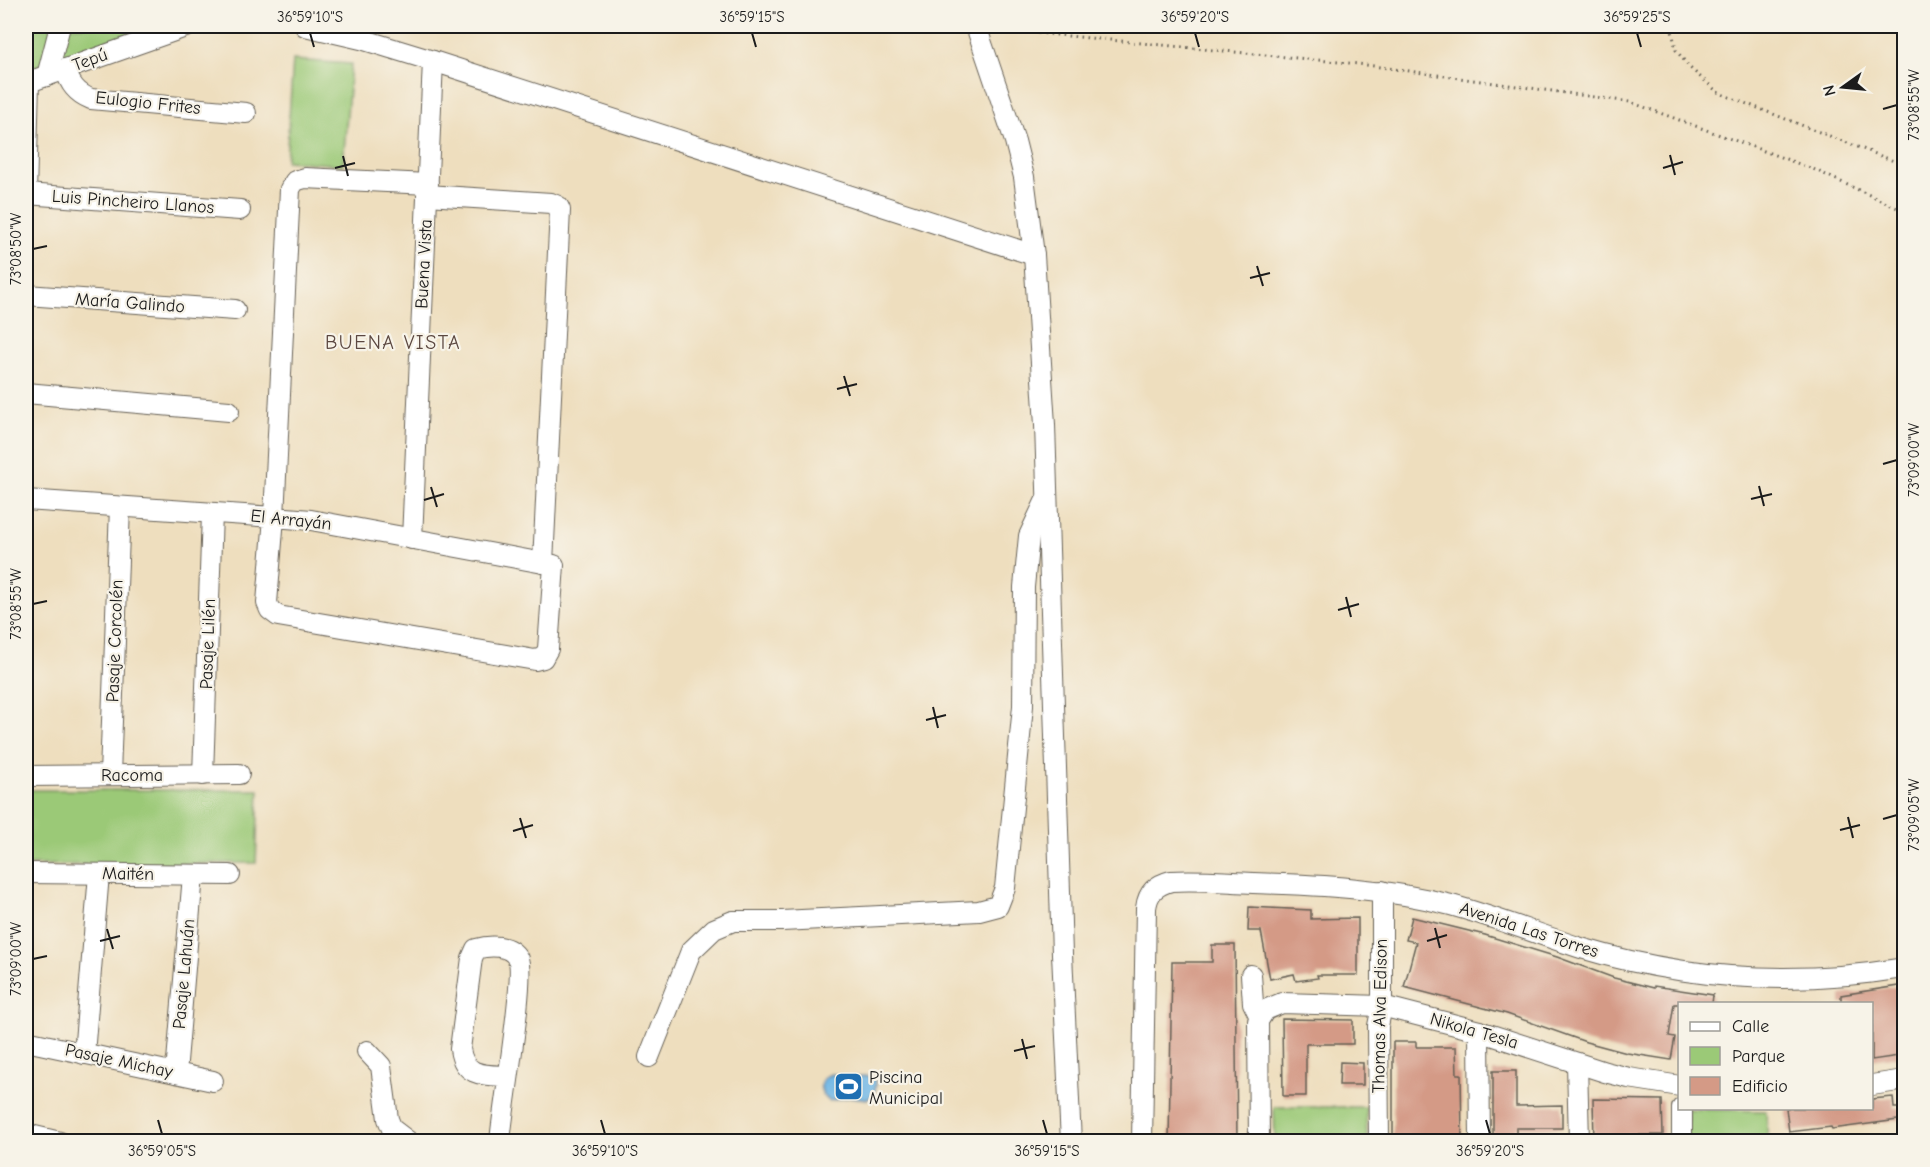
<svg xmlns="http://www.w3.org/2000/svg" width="1930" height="1167" font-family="'Comic Neue',sans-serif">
<rect width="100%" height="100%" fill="#f7f3e8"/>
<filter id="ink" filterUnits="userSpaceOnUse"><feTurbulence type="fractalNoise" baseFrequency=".0167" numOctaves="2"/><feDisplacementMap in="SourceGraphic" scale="12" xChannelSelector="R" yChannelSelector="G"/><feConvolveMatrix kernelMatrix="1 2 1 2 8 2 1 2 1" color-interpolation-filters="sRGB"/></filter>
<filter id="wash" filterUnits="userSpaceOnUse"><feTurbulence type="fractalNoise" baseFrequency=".008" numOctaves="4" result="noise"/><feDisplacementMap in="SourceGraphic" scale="24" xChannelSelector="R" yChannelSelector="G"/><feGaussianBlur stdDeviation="1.35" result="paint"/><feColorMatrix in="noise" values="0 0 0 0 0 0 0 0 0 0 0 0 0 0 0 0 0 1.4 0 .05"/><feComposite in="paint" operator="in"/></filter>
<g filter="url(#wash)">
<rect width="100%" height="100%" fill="#eedebe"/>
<!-- green -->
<g fill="#9bc977" stroke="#5c724a" stroke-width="1.5">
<path d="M 26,26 L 149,26 L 26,70 Z"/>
<path d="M 293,60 L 351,64 L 343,165 L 286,161 Z"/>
<path d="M 26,790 L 259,790 L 256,863 L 26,865 Z"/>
<path d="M 1274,1107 L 1366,1107 L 1367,1141 L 1275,1141 Z"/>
<path d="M 1687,1109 L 1766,1111 L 1768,1141 L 1687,1141 Z"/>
</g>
<!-- water -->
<path fill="#6eb6e5" stroke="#456980" stroke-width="1.5" d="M 831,1074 C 837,1074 844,1077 850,1077 C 864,1076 882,1071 874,1093 L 868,1099 L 851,1097 L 829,1101 C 819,1092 816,1080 831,1074 Z"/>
<g id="blocks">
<!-- building -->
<g fill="#d49a86">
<path d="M 1249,907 L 1311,910 L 1311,919 L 1358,918 L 1358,975 L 1317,975 L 1318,978 L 1296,981 L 1294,974 L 1270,979 L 1261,931 L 1248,931 Z"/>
<path d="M 1412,917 L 1485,935 L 1557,957 L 1614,978 L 1654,988 L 1654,986 L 1713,995 L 1712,1004 L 1674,1004 L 1669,1036 L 1675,1037 L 1671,1060 L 1627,1053 L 1586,1042 L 1507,1014 L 1404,987 L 1416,942 L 1406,940 Z"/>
<path d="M 1212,945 L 1235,945 L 1237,1142 L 1169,1142 L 1172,962 L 1212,962 Z"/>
<path d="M 1905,985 L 1905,1055 L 1872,1060 L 1872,1004 L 1841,1004 L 1841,995 Z"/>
<path d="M 1282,1019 L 1353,1020 L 1353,1044 L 1306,1044 L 1306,1096 L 1283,1096 Z"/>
<path d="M 1393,1042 L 1416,1042 L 1416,1047 L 1456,1047 L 1457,1074 L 1461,1074 L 1462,1141 L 1393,1142 Z"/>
<path d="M 1340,1062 L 1363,1063 L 1363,1085 L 1339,1085 Z"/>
<path d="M 1493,1071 L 1516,1071 L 1516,1106 L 1562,1105 L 1562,1128 L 1516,1128 L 1516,1135 L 1493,1135 Z"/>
<path d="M 1893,1097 L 1894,1108 L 1905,1108 L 1905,1119 L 1832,1129 L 1831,1127 L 1789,1132 L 1786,1108 L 1872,1108 L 1872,1099 Z"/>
<path d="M 1593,1099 L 1662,1100 L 1663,1135 L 1617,1135 L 1617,1142 L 1594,1142 Z"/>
</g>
</g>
</g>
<g filter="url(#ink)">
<use href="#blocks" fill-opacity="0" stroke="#666055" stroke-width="1.5"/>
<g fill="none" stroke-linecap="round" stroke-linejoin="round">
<defs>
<g id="minor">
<path d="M 305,26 L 361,39 L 433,61 L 1034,255"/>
<path d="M 976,26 L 1015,141 L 1024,177 L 1034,255 L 1045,425 L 1062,954 L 1071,1142"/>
<path d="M 65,69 C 70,84 76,93 91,99 L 246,113"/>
<path d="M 47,76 L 60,26"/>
<path d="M 26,83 L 188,26"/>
<path d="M 26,194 L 240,210"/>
<path d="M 26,194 L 29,82"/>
<path d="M 427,195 L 551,203 L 558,206 L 560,210 L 543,563"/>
<path d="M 26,295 L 235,310"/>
<path d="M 26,393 L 229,411"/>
<path d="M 26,500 L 274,517 L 311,520 L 554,565 L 548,649 L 543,658 L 535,660 L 278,616 L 270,610 L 267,603 L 274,517 L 290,189 L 295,181 L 305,178 L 428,184"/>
<path d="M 412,539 L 433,61"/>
<path d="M 110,775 L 120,507"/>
<path d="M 203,775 L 212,513"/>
<path d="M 26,776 L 239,774"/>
<path d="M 26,873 L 230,875"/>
<path d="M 1251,975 L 1253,1003 L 1260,1017"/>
<path d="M 1479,1031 L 1480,1142"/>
<path d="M 26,1041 L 213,1081"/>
<path d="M 367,1051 L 381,1066 L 388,1119 L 392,1129 L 409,1142"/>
<path d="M 84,1054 L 99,874"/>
<path d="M 649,1057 L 691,951 L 714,929 L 733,921 L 782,921 L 979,911 L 998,906 L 1005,888 L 1023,706 L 1024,587 L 1029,536 L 1045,502"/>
<path d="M 1577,1063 L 1579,1142"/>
<path d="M 176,1073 L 193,875"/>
<path d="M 1872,1085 L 1904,1080"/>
<path d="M 1682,1108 L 1682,1142"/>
<path d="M 26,1134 L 60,1142"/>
<path d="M 500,1142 C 502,1112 526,976 518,959 C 510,944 490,945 476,949 L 472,958 L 460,1049 C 464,1077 484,1075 507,1076"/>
<path d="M 1142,1142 L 1146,908 C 1148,892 1156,885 1171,881 C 1198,879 1226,882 1253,883 C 1320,885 1386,888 1451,905 C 1495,917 1537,934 1581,948 C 1687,980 1795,986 1904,968"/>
<path d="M 1259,1142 L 1258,1021 L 1265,1010 L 1282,1003 L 1382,1006 L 1479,1031 L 1605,1072 L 1629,1078 L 1680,1086"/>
<path d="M 1379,1142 L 1378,1026 L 1382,1006 L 1382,891"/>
</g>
</defs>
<!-- minor casing -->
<use href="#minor" stroke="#666055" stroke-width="22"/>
<!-- path -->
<g stroke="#666055" stroke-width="3" stroke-dasharray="1.5 4.5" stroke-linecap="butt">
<path d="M 1671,26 L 1676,50 L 1690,68 L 1719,93 L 1904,165"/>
<path d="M 996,29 L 1359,64 L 1630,102 L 1813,169 L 1904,211"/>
</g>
<!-- minor -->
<use href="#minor" stroke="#fff" stroke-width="20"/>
</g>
</g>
<!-- ticks -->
<path fill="none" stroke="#1c1c1c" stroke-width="2" d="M 310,33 L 314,47M 752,33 L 756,47M 1195,33 L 1199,47M 1637,33 L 1641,47M 1883,109 L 1897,105M 1670,155 L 1675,175M 343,156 L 348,176M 335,168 L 355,163M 1663,168 L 1683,162M 33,249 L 47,246M 1257,266 L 1263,286M 1250,278 L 1270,273M 844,376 L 850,396M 837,389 L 857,384M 1883,464 L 1897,460M 1759,486 L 1764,506M 431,487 L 437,507M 1751,499 L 1772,494M 424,500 L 444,494M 1346,597 L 1351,617M 33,604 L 47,601M 1338,610 L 1359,604M 933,707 L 938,728M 926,720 L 946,715M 1848,817 L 1853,838M 520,818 L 526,838M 1883,819 L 1897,815M 1840,830 L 1860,825M 513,831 L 533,825M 1435,928 L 1440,948M 107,929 L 113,949M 100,941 L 120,936M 1427,941 L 1447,935M 33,959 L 47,956M 1022,1039 L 1027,1059M 1014,1051 L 1035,1046M 158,1120 L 162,1134M 601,1120 L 605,1134M 1043,1120 L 1047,1134M 1486,1120 L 1490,1134"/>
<!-- icons -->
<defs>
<symbol id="stadium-square" viewBox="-11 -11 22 22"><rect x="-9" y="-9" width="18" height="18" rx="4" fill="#1f6fb2" stroke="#f7f3e8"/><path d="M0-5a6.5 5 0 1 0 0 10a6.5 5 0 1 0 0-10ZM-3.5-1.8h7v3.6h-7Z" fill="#fff"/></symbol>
</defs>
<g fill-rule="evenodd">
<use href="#stadium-square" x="832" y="1070" width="33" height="33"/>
</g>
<g text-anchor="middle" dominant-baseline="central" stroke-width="4.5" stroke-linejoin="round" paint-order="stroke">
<!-- street labels -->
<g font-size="18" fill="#1c1c1c" stroke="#f7f3e8">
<text transform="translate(90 60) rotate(-20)">Tepú</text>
<text transform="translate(148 103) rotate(6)">Eulogio Frites</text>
<text transform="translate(133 202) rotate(4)">Luis Pincheiro Llanos</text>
<text transform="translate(424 264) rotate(-87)">Buena Vista</text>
<text transform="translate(130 303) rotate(4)">María Galindo</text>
<text transform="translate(291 520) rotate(6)">El Arrayán</text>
<text transform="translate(115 641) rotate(-88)">Pasaje Corcolén</text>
<text transform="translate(208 644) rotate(-88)">Pasaje Lilén</text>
<text x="132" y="775">Racoma</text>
<text transform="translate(128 874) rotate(1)">Maitén</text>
<text transform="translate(1529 930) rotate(18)">Avenida Las Torres</text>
<text transform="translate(184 974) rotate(-85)">Pasaje Lahuán</text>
<text transform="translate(1380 1016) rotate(-89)">Thomas Alva Edison</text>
<text transform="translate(1474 1031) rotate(16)">Nikola Tesla</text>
<text transform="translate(119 1061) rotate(12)">Pasaje Michay</text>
</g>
<!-- poi labels -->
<g font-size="18" fill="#1c1c1c" stroke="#f7f3e8" text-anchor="start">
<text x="869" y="1077">Piscina<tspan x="869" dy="21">Municipal</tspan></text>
</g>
<!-- neighbourhood labels -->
<g font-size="20" letter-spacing="1.5" fill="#5c4841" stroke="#f7f3e8">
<text x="393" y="342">BUENA VISTA</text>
</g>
</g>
<!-- margin -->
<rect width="1930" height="1167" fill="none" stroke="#f7f3e8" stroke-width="66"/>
<!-- legend -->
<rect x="1678" y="1002" width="195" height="108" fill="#f7f3e8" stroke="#9f9d96" stroke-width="1.5"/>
<rect x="1690" y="1022" width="30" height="9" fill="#ffffff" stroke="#9f9d96" stroke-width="1.5"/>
<text x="1732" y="1032" font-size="18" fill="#1c1c1c">Calle</text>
<rect x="1690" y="1047" width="30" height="18" fill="#9bc977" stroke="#9f9d96" stroke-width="1.5"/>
<text x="1732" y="1062" font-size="18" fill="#1c1c1c">Parque</text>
<rect x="1690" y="1077" width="30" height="18" fill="#d49a86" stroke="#9f9d96" stroke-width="1.5"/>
<text x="1732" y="1092" font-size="18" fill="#1c1c1c">Edificio</text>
<!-- north arrow -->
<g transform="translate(1843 87) rotate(255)" stroke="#f7f3e8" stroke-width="4.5" paint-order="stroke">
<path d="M0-4.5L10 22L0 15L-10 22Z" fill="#1c1c1c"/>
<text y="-9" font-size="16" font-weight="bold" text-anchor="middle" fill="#1c1c1c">N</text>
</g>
<rect x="33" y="33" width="1864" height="1101" fill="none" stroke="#1c1c1c" stroke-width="2"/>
<g font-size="15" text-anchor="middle" fill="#1c1c1c">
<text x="310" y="22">36°59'10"S</text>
<text x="752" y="22">36°59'15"S</text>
<text x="1195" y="22">36°59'20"S</text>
<text x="1637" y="22">36°59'25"S</text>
<text transform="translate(1914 105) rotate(-90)" y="5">73°08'55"W</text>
<text transform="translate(16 249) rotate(-90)" y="5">73°08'50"W</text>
<text transform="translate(1914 460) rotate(-90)" y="5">73°09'00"W</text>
<text transform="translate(16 604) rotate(-90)" y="5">73°08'55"W</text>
<text transform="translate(1914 815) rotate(-90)" y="5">73°09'05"W</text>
<text transform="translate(16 959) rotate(-90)" y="5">73°09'00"W</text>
<text x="162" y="1156">36°59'05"S</text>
<text x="605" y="1156">36°59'10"S</text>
<text x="1047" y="1156">36°59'15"S</text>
<text x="1490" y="1156">36°59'20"S</text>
</g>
</svg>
